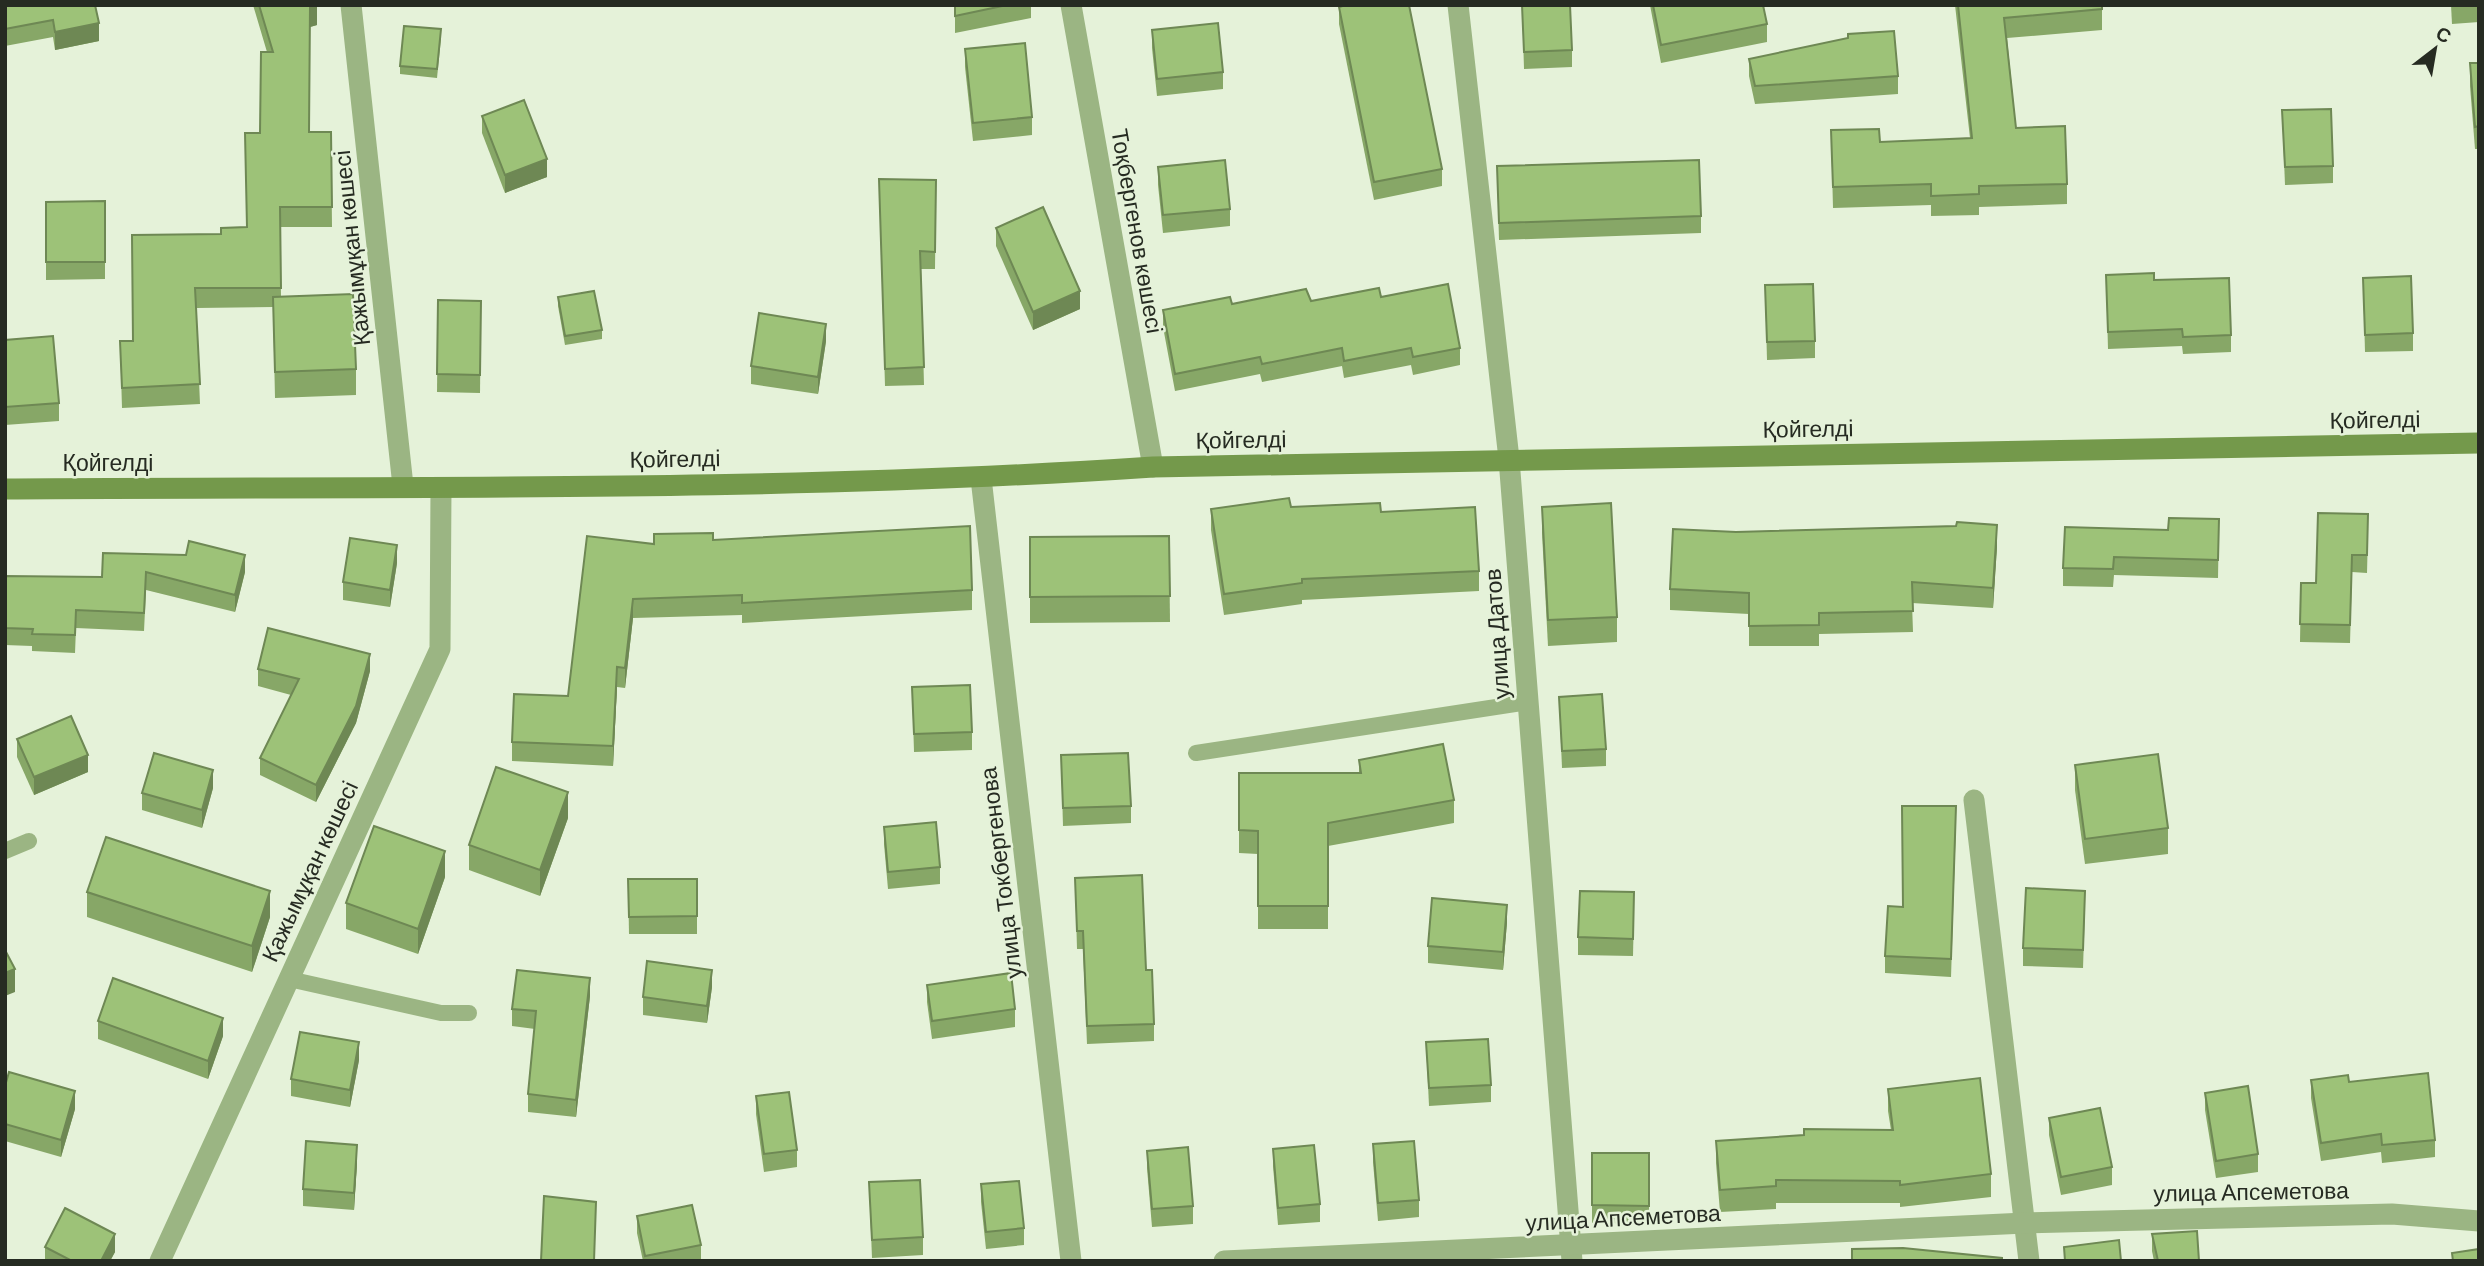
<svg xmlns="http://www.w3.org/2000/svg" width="2484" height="1266" font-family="Barlow,sans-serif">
<rect width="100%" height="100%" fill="#e5f2d9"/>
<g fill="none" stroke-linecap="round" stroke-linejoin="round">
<!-- lane -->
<g stroke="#9bb583" stroke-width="16">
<path d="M 1196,753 L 1528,702"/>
<path d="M 5,851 L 29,841"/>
<path d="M 289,979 L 441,1013 L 469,1013"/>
</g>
<!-- street -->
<g stroke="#9bb583" stroke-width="21">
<path d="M 351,5 L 403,486"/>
<path d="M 1071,5 L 1153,467"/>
<path d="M 1458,5 L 1509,459 L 1572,1261"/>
<path d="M 981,478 L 1071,1261"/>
<path d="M 1974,800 L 2029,1261"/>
<path d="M 160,1261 L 440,649 L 441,488"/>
<path d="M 1224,1261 L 2025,1223 L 2392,1214 L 2479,1221"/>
</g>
<!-- secondary -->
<path stroke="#74994b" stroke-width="21" d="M 5,489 C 388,486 771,493 1153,467 L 2479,443"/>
</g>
<!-- wall -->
<g fill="#87a767">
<path d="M 5,5 L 95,5 L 99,41 L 55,50 L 53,37 L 5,46 Z"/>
<path d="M 253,5 L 317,5 L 317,25 L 310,27 L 309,132 L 331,132 L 332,227 L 280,227 L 281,297 L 356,369 L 356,395 L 275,398 L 273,307 L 196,308 L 200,404 L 122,408 L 120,341 L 133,341 L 221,234 L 247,227 L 260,133 L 267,52 Z"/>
<path d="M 955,5 L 1031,5 L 1031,18 L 955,33 Z"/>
<path d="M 1522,5 L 1572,50 L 1572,67 L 1524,69 Z"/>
<path d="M 1650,5 L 1763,5 L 1767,24 L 1767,42 L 1661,63 Z"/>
<path d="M 1955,5 L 2102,5 L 2102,30 L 2007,38 L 2016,128 L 2067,184 L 2067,204 L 1979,207 L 1979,215 L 1931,216 L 1931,205 L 1833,208 L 1831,130 L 1880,142 L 1970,138 Z"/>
<path d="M 2451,5 L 2479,5 L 2479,22 L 2452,24 Z"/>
<path d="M 1339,7 L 1442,169 L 1442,186 L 1374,200 L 1339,24 Z"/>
<path d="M 1152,30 L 1223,72 L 1223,89 L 1157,96 L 1152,48 Z"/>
<path d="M 441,38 L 437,78 L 400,74 L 400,66 Z"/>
<path d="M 965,49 L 1032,117 L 1032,135 L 973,141 L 965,67 Z"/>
<path d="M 1749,59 L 1898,76 L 1898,94 L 1755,104 L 1749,76 Z"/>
<path d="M 2470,63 L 2479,63 L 2479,149 L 2475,149 L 2470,86 Z"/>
<path d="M 2282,110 L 2333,166 L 2333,183 L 2285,185 Z"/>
<path d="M 482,116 L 547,177 L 505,193 L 482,133 Z"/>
<path d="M 1497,166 L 1701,216 L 1701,233 L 1499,240 Z"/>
<path d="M 1158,167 L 1230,209 L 1230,226 L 1163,233 L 1158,185 Z"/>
<path d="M 879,179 L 936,180 L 935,269 L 921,269 L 924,385 L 885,386 Z"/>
<path d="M 105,201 L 105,279 L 46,280 L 46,202 Z"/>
<path d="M 996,228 L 1080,309 L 1033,330 L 996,246 Z"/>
<path d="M 2106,275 L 2154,280 L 2231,335 L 2231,352 L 2183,354 L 2182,346 L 2108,349 Z"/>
<path d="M 2363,278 L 2413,333 L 2413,351 L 2365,352 Z"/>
<path d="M 1765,285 L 1815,341 L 1815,358 L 1767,360 Z"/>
<path d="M 558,297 L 602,330 L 602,339 L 565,345 L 558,306 Z"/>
<path d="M 1381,297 L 1460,348 L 1460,365 L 1413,375 L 1411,365 L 1344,378 L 1342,366 L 1262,382 L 1260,374 L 1175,391 L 1163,327 L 1163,310 L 1232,304 L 1311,301 Z"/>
<path d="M 438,300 L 481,301 L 480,393 L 437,392 Z"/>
<path d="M 5,340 L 59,403 L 59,421 L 5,425 Z"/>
<path d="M 826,341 L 818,394 L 751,384 L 751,366 Z"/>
<path d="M 1291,507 L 1381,512 L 1479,571 L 1479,591 L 1302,600 L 1302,604 L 1224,615 L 1211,530 L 1211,509 Z"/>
<path d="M 1542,507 L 1617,617 L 1617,642 L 1548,646 L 1542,533 Z"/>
<path d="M 2219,519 L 2218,578 L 2114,575 L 2113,587 L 2063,586 L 2063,568 L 2168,530 Z"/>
<path d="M 2368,532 L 2367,573 L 2352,572 L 2350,643 L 2300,642 L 2301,583 L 2316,583 Z"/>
<path d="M 1169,536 L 1170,622 L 1030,623 L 1030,537 Z"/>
<path d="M 713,540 L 972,590 L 972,610 L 742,623 L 742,615 L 633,618 L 625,688 L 617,687 L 613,766 L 512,761 L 512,742 L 568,696 L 654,544 Z"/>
<path d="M 1997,546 L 1993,608 L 1912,603 L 1913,632 L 1819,634 L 1819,646 L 1749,646 L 1749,614 L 1670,610 L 1670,589 Z"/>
<path d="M 103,553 L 245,572 L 235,612 L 146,590 L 144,631 L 76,628 L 75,653 L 32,651 L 32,646 L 5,645 L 5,576 L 102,577 Z"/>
<path d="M 397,563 L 390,607 L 343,600 L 343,582 Z"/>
<path d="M 258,669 L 370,671 L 356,723 L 316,802 L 260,775 L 260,758 L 291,695 L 258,686 Z"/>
<path d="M 912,687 L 972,732 L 972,750 L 914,752 Z"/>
<path d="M 1559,697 L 1606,749 L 1606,766 L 1562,768 Z"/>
<path d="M 17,739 L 88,772 L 34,795 L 17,757 Z"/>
<path d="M 1061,755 L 1131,806 L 1131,823 L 1063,826 Z"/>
<path d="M 1359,760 L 1454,800 L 1454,823 L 1328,846 L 1328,929 L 1258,929 L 1258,854 L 1239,853 L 1239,773 L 1359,773 Z"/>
<path d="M 2075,765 L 2168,828 L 2168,854 L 2085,864 L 2075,790 Z"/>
<path d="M 213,788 L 202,828 L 142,810 L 142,793 Z"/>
<path d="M 568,818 L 540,896 L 469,870 L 469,845 Z"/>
<path d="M 1956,823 L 1951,977 L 1885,973 L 1885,956 L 1902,907 Z"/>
<path d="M 884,827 L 940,867 L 940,884 L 888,889 L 884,844 Z"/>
<path d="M 445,877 L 418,954 L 346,929 L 346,903 Z"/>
<path d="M 1075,878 L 1154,1024 L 1154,1041 L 1087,1044 L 1083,949 L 1077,949 Z"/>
<path d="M 628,879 L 697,879 L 697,934 L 629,934 Z"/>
<path d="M 87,892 L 270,917 L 252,972 L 87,917 Z"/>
<path d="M 2085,908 L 2083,968 L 2023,966 L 2023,948 Z"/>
<path d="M 1634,910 L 1633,956 L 1578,955 L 1578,937 Z"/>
<path d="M 1507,922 L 1503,970 L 1428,963 L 1428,946 Z"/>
<path d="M 927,985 L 1015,1009 L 1015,1027 L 932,1039 L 927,1002 Z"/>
<path d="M 712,987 L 707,1023 L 643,1015 L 643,997 Z"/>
<path d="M 590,996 L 576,1117 L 528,1112 L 528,1094 L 535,1029 L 512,1026 L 512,1009 Z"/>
<path d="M 98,1021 L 223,1036 L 208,1079 L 98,1039 Z"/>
<path d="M 1426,1042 L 1491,1085 L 1491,1102 L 1429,1106 Z"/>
<path d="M 359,1060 L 350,1107 L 291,1096 L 291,1079 Z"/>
<path d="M 2311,1080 L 2435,1140 L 2435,1157 L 2382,1163 L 2381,1152 L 2321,1161 L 2311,1098 Z"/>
<path d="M 5,1086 L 75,1109 L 61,1157 L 5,1141 Z"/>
<path d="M 1888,1089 L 1991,1174 L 1991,1197 L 1900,1207 L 1900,1203 L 1776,1203 L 1776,1209 L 1720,1212 L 1716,1163 L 1716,1141 L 1891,1130 L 1888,1111 Z"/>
<path d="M 2205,1093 L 2258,1154 L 2258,1172 L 2216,1178 L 2205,1110 Z"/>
<path d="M 756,1096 L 797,1150 L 797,1167 L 764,1172 L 756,1114 Z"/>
<path d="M 2049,1118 L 2112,1167 L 2112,1185 L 2061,1195 L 2049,1135 Z"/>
<path d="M 1373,1144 L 1419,1200 L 1419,1217 L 1378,1221 L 1373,1162 Z"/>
<path d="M 1273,1149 L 1320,1204 L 1320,1222 L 1278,1225 L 1273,1166 Z"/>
<path d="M 1147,1151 L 1193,1206 L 1193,1224 L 1152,1227 L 1147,1168 Z"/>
<path d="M 1592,1153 L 1649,1153 L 1649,1224 L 1592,1223 Z"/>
<path d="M 357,1163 L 354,1210 L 303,1206 L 303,1189 Z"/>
<path d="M 869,1182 L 923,1237 L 923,1255 L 872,1258 Z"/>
<path d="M 981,1184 L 1024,1228 L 1024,1245 L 986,1249 L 981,1202 Z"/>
<path d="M 637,1216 L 701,1245 L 701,1261 L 643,1261 L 637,1233 Z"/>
<path d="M 2152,1234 L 2199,1261 L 2154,1261 L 2152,1251 Z"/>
<path d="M 45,1247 L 115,1252 L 110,1261 L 45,1261 Z"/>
</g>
<!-- shaded-wall -->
<g fill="#6e8854">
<path d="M 317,5 L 317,25 L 310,27 L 310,7 Z"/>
<path d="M 99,23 L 99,41 L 55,50 L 55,32 Z"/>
<path d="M 547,159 L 547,177 L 505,193 L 505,175 Z"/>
<path d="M 1080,291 L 1080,309 L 1033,330 L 1033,312 Z"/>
<path d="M 826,324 L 826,341 L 818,394 L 818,377 Z"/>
<path d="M 1997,525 L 1997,546 L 1993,608 L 1993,588 Z"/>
<path d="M 397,545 L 397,563 L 390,607 L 390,590 Z"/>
<path d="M 245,555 L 245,572 L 235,612 L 235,595 Z"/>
<path d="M 633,599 L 633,618 L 625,688 L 625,668 Z"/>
<path d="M 370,654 L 370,671 L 356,723 L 316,802 L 316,785 Z"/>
<path d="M 617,667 L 617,687 L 613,766 L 613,746 Z"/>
<path d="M 88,755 L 88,772 L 34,795 L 34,777 Z"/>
<path d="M 213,770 L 213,788 L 202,828 L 202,810 Z"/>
<path d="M 568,792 L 568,818 L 540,896 L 540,870 Z"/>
<path d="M 445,851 L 445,877 L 418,954 L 418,929 Z"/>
<path d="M 270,891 L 270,917 L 252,972 L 252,946 Z"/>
<path d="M 1507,905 L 1507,922 L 1503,970 L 1503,952 Z"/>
<path d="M 15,969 L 15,992 L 5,996 L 5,973 Z"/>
<path d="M 712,970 L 712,987 L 707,1023 L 707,1006 Z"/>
<path d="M 590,978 L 590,996 L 576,1117 L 576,1100 Z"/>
<path d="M 223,1018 L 223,1036 L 208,1079 L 208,1061 Z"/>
<path d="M 359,1042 L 359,1060 L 350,1107 L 350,1090 Z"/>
<path d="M 75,1091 L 75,1109 L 61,1157 L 61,1140 Z"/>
<path d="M 357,1145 L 357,1163 L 354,1210 L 354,1193 Z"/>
<path d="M 115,1234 L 115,1252 L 110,1261 L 101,1261 Z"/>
</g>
<!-- building -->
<g fill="#9dc278" stroke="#6e8854" stroke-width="2">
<path d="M 5,5 L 95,5 L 99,23 L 55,32 L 53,20 L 5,29 Z"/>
<path d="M 259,5 L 317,5 L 310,7 L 309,132 L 331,132 L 332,207 L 280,207 L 281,288 L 195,288 L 200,384 L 122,388 L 120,341 L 133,341 L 132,235 L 221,234 L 221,228 L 247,227 L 245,133 L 260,133 L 261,52 L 273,52 Z"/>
<path d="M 955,5 L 1007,5 L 955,16 Z"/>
<path d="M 1346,5 L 1409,5 L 1442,169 L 1374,182 L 1339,7 Z"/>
<path d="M 1522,5 L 1570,5 L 1572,50 L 1524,52 Z"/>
<path d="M 1653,5 L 1763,5 L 1767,24 L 1661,45 Z"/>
<path d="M 1958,5 L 2102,5 L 2102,9 L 2004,18 L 2016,128 L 2065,126 L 2067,184 L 1979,186 L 1979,194 L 1931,196 L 1931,184 L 1833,187 L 1831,130 L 1879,129 L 1880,142 L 1972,138 Z"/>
<path d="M 1218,23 L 1223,72 L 1157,79 L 1152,30 Z"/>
<path d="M 404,26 L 441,29 L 437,69 L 400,66 Z"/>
<path d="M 1894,31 L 1898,76 L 1755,86 L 1749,59 L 1848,38 L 1848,34 Z"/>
<path d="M 1025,43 L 1032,117 L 973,123 L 965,49 Z"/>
<path d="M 2470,63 L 2479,63 L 2479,126 L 2475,127 Z"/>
<path d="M 524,100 L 547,159 L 505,175 L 482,116 Z"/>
<path d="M 2331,109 L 2333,166 L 2285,167 L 2282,110 Z"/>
<path d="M 1225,160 L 1230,209 L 1163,215 L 1158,167 Z"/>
<path d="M 1699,160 L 1701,216 L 1499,223 L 1497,166 Z"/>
<path d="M 879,179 L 936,180 L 935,252 L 920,251 L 924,367 L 885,369 Z"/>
<path d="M 105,201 L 105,262 L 46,262 L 46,202 Z"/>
<path d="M 1043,207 L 1080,291 L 1033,312 L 996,228 Z"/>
<path d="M 2154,273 L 2154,280 L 2229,278 L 2231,335 L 2183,337 L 2182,329 L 2108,332 L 2106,275 Z"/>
<path d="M 2411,276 L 2413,333 L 2365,335 L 2363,278 Z"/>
<path d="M 1448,284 L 1460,348 L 1413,357 L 1411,348 L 1344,361 L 1342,348 L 1262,364 L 1260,357 L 1175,374 L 1163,310 L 1230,297 L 1232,304 L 1306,289 L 1311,301 L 1379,288 L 1381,297 Z"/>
<path d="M 1813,284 L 1815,341 L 1767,342 L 1765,285 Z"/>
<path d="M 594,291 L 602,330 L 565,336 L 558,297 Z"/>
<path d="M 353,294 L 356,369 L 275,372 L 273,297 Z"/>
<path d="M 438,300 L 481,301 L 480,375 L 437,374 Z"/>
<path d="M 759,313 L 826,324 L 818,377 L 751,366 Z"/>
<path d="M 53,336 L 59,403 L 5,407 L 5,340 Z"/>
<path d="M 1289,498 L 1291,507 L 1380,503 L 1381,512 L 1475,507 L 1479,571 L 1302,579 L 1302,583 L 1224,594 L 1211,509 Z"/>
<path d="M 1611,503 L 1617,617 L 1548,620 L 1542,507 Z"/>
<path d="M 2318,513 L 2368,514 L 2367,555 L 2352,555 L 2350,625 L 2300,624 L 2301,583 L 2316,583 Z"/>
<path d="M 2169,518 L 2219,519 L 2218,560 L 2114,557 L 2113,569 L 2063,568 L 2065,527 L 2168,530 Z"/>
<path d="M 1957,522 L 1997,525 L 1993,588 L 1912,582 L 1913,611 L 1819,613 L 1819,625 L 1749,626 L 1749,593 L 1670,589 L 1673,529 L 1736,532 L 1956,526 Z"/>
<path d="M 970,526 L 972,590 L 742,603 L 742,595 L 633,599 L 625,668 L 617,667 L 613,746 L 512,742 L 514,694 L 568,696 L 587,536 L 654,544 L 654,534 L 713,533 L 713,540 Z"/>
<path d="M 1169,536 L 1170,596 L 1030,597 L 1030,537 Z"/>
<path d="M 350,538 L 397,545 L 390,590 L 343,582 Z"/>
<path d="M 189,541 L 245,555 L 235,595 L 146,572 L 144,613 L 76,610 L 75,635 L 32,634 L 33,629 L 5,628 L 5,576 L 102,577 L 103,553 L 186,555 Z"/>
<path d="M 268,628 L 370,654 L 356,706 L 316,785 L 260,758 L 299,679 L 258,669 Z"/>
<path d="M 970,685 L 972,732 L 914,734 L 912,687 Z"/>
<path d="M 1602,694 L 1606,749 L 1562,751 L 1559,697 Z"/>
<path d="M 71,716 L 88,755 L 34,777 L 17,739 Z"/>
<path d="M 1443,744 L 1454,800 L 1328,823 L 1328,906 L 1258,906 L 1258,831 L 1239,830 L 1239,773 L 1361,773 L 1359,760 Z"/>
<path d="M 154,753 L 213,770 L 202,810 L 142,793 Z"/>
<path d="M 1128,753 L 1131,806 L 1063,808 L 1061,755 Z"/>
<path d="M 2158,754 L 2168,828 L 2085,839 L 2075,765 Z"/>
<path d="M 496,767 L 568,792 L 540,870 L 469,845 Z"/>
<path d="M 1902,806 L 1956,806 L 1951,959 L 1885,956 L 1888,906 L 1903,907 Z"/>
<path d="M 936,822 L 940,867 L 888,872 L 884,827 Z"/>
<path d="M 374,826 L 445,851 L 418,929 L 346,903 Z"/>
<path d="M 106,837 L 270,891 L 252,946 L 87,892 Z"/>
<path d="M 1142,875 L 1146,970 L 1152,970 L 1154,1024 L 1087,1026 L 1083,931 L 1077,931 L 1075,878 Z"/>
<path d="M 628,879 L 697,879 L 697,916 L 629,917 Z"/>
<path d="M 2026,888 L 2085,891 L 2083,950 L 2023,948 Z"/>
<path d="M 1580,891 L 1634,892 L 1633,939 L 1578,937 Z"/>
<path d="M 1432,898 L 1507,905 L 1503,952 L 1428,946 Z"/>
<path d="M 5,950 L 15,969 L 5,973 Z"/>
<path d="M 647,961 L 712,970 L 707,1006 L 643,997 Z"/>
<path d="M 517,970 L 590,978 L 576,1100 L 528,1094 L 536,1011 L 512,1009 Z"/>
<path d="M 1011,973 L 1015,1009 L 932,1021 L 927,985 Z"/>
<path d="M 113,978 L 223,1018 L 208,1061 L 98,1021 Z"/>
<path d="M 300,1032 L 359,1042 L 350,1090 L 291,1079 Z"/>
<path d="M 1488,1039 L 1491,1085 L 1429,1088 L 1426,1042 Z"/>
<path d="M 9,1072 L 75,1091 L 61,1140 L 5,1124 L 5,1086 Z"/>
<path d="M 2428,1073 L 2435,1140 L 2382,1145 L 2381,1134 L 2321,1143 L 2311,1080 L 2348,1075 L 2349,1082 Z"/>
<path d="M 1980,1078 L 1991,1174 L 1900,1185 L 1900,1181 L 1776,1180 L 1776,1186 L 1720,1190 L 1716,1141 L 1804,1135 L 1804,1129 L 1893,1130 L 1888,1089 Z"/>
<path d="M 2248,1086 L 2258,1154 L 2216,1161 L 2205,1093 Z"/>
<path d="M 789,1092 L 797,1150 L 764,1154 L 756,1096 Z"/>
<path d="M 2100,1108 L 2112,1167 L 2061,1177 L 2049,1118 Z"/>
<path d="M 306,1141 L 357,1145 L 354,1193 L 303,1189 Z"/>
<path d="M 1414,1141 L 1419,1200 L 1378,1203 L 1373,1144 Z"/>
<path d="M 1314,1145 L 1320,1204 L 1278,1208 L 1273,1149 Z"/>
<path d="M 1188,1147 L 1193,1206 L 1152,1209 L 1147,1151 Z"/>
<path d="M 1592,1153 L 1649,1153 L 1649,1206 L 1592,1205 Z"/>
<path d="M 920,1180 L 923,1237 L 872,1240 L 869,1182 Z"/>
<path d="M 1019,1181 L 1024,1228 L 986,1232 L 981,1184 Z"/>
<path d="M 544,1196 L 596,1202 L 594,1261 L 541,1261 Z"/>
<path d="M 692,1205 L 701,1245 L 645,1256 L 637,1216 Z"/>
<path d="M 65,1208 L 115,1234 L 101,1261 L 72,1261 L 45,1247 Z"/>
<path d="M 2197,1231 L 2199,1261 L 2158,1261 L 2152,1234 Z"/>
<path d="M 2119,1240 L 2121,1261 L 2065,1261 L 2064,1247 Z"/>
<path d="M 1903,1248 L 2002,1258 L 2002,1261 L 1852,1261 L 1852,1249 Z"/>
<path d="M 2479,1249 L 2479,1261 L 2453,1261 L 2452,1253 Z"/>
</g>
<g text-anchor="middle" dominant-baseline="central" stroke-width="5" stroke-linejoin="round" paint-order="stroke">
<!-- street labels -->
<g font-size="23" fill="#262b22" stroke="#e5f2d9">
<text transform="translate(1138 231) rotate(80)">Тоқбергенов көшесі</text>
<text transform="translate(351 248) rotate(-96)">Қажымұқан көшесі</text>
<text transform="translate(2375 419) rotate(-1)">Қойгелді</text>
<text transform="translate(1808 428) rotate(-1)">Қойгелді</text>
<text transform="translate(1241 439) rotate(-1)">Қойгелді</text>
<text transform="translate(675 458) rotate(-1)">Қойгелді</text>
<text x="108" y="462">Қойгелді</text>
<text transform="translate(1496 634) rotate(-94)">улица Датов</text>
<text transform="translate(309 871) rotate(-65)">Қажымұқан көшесі</text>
<text transform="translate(1000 873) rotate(-97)">улица Токбергенова</text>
<text transform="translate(2251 1191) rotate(-1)">улица Апсеметова</text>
<text transform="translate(1623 1217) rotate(-3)">улица Апсеметова</text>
</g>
</g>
<!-- border -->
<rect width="2484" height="1266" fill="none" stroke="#262b22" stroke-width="14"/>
<!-- north arrow -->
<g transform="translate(2435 49) rotate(31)" stroke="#e5f2d9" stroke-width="5" paint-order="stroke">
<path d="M0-5L12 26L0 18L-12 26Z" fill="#262b22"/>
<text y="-10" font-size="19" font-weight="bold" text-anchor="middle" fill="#262b22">С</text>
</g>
</svg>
